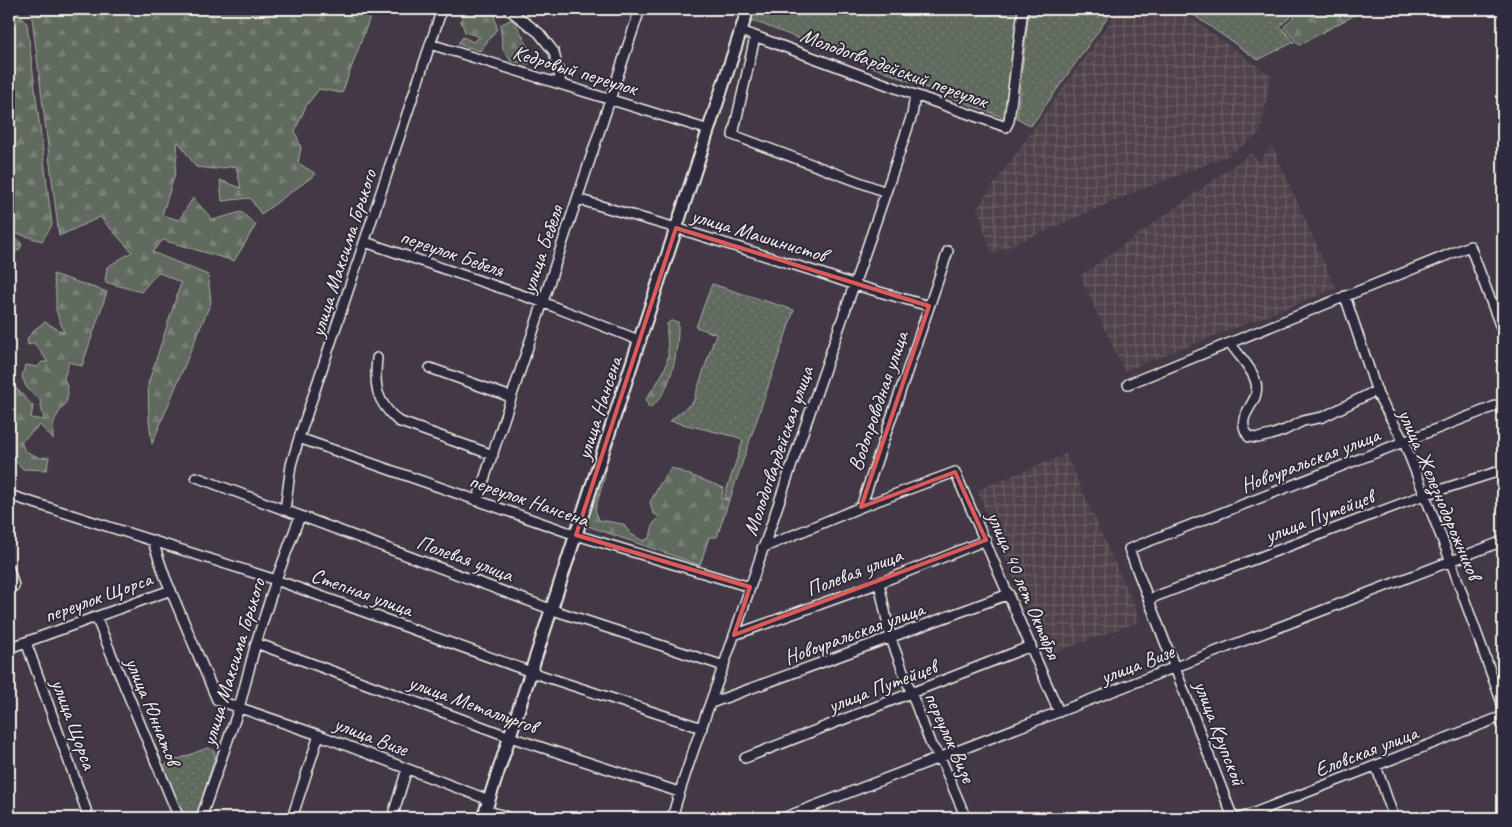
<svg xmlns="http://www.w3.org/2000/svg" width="1512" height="827" font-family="Caveat,sans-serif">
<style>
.industrial{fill:url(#industrial-grid)}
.grass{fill:url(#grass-dots);stroke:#aaaea3}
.forest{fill:url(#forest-firs);stroke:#aaaea3}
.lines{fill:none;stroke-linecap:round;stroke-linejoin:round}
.minor-casing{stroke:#f4f1e8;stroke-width:12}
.major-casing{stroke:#f4f1e8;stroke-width:15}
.minor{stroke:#2f2a3d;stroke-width:9}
.major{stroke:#2f2a3d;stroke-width:11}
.marked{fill:none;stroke:#de5a58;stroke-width:4;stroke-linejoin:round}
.labels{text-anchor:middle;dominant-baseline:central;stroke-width:4;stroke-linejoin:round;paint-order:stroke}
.street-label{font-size:21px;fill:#f4f1e8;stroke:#2f2a3d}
</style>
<defs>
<pattern id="industrial-grid" width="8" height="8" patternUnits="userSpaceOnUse" patternTransform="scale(1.25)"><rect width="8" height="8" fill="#4f424c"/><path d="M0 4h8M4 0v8" fill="none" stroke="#695e66"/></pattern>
<pattern id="grass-dots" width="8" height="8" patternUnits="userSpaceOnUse" patternTransform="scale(1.25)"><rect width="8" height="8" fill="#606a5e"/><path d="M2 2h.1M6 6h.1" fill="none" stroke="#778075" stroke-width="1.8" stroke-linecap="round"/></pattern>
<pattern id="forest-firs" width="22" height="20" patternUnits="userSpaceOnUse" patternTransform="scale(1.25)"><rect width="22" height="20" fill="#606a5e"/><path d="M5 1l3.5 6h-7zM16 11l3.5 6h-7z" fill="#778075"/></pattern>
</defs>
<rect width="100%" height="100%" fill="#423846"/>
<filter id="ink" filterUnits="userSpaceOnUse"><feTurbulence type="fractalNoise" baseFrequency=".02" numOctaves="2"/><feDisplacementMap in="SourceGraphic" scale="10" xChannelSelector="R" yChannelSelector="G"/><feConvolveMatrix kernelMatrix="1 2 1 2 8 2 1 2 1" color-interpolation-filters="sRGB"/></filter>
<g filter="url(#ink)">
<path class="industrial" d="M1119,9H1179L1271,76L1260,133L1227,156L1128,195L992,254L977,208Z
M1272,145L1336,289L1124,371L1080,276L1251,153L1259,162Z
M1066,454L1141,621L1046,656L977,490Z"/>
<path class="grass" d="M754,9H1020L1007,119L751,20Z
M1029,9H1114L1031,126L1017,118Z
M1185,9H1267L1271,14L1281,9H1299L1280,26L1294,42L1258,60Z
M712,284L794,310L730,499L724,498L743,440L737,437L670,421L693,402L716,334L696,327Z
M207,748L211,749L215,752V757L196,818H183L161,766Z"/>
<path class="forest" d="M9,9H16L27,24L52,225L42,241L9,231Z
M31,9H373L342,93L319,89L306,106L295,131L301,148L298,163L316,174L261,214L250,198L222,201L220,180L241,188L236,166L215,169L196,167L178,141L175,174L162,215L179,220L193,198L213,220L241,212L256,225L234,261L163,240L152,252L208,275L211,302L152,444L149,420L148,384L181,283L158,272L141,292L105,282L107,267L132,252L100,217L59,236Z
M463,9H493L497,29L480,51L458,44L463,37L473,42L480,37L465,32L461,21Z
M1301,9H1366L1299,45L1284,27Z
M512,19C522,33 530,46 529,64L511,61L503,50L500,25Z
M9,237L19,240L22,245L19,250L9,254Z
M53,274L107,292L82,366L69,362L64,378C76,406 57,405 53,427C53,431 53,435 53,439L40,425L21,442L25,451L40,458L49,457L47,470L23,469L9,455V443H11L9,436V420H14V386L33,406L31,418L44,420L40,400L27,388L22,377L25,365L38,367L42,362H48L34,343L28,345L27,339L36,328L45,322L64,333L56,310V293Z
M671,321L678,322C679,347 672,395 649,408L646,399C654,387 667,371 668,356C669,347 666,335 667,324Z
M602,465L606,469L604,479L595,510L599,520L623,524L631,534L643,541L650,538L653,524L660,517L653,513L650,502L665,475L672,468L724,488L721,499L729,500L717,537H709L700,565L582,524Z"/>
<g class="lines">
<g class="minor-casing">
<path id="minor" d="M508,9L539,33L554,52L561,83
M741,31L915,95L1006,127L1009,121L1023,9
M755,37L733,135L886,192
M430,44L709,130
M577,199L676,228L817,272L855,285L929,306
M365,242L542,302L641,341
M1345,296L1378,395L1404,442L1451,562L1503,706
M1232,342L1233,347C1241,358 1253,370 1256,383C1261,406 1232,414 1249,437L1258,438L1271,435L1285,430L1303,421L1323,417L1377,390
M377,358C374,387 376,401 398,421L493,455
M430,368L511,397
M1128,384L1470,246L1503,333
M299,438L576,535L750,587
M196,477L553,610L724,666
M9,495L276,580L531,672L702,728
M477,501L640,9
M861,507L948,251
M285,510L291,465L299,438L442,9
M153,542L165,577L217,700L319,735L489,800
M762,548L861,507L955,472L1059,712
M9,569L14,586L9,588
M879,583L891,639L931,745L940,757L966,818
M1149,599L1424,495L1503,470
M96,617L179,818
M734,635L879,583L986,540
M26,642L89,818
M256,643L510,737L679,792
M9,648L171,590
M711,703L1009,594
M745,758L1031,646
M1376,766L1394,818
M486,810L510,818
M201,818L239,708L256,643L276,580L300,516
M292,818L319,735
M392,818L407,769
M672,818C689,757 713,697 734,636C791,462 854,289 912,115L915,95
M783,818L1503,541
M1233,818L1129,549L1503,403
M1241,818L1503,716"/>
</g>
<g class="major-casing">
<path id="major" d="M483,818L748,9"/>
</g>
<use href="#minor" class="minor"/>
<use href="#major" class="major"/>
</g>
</g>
<path class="marked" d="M676,228L929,306L861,507L955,472L986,540L734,635L750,587L576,535Z"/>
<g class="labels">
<g class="street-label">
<text transform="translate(894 68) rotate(20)">Молодогвардейский переулок</text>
<text transform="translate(575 70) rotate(17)">Кедровый переулок</text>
<text transform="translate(759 235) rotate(17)">улица Машинистов</text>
<text transform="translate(542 249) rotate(-71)">улица Бебеля</text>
<text transform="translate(343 253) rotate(-72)">улица Максима Горького</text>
<text transform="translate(452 253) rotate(19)">переулок Бебеля</text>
<text transform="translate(878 401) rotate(-71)">Водопроводная улица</text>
<text transform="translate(599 408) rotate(-72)">улица Нансена</text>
<text transform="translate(778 451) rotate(-71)">Молодогвардейская улица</text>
<text transform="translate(1310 460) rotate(-21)">Новоуральская улица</text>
<text transform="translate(1440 494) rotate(67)">улица Железнодорожников</text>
<text transform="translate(529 500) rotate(19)">переулок Нансена</text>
<text transform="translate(1319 516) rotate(-21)">улица Путейцев</text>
<text transform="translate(465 558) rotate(20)">Полевая улица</text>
<text transform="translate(854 572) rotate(-21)">Полевая улица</text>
<text transform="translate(1024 585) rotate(67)">улица 40 лет Октября</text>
<text transform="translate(362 592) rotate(20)">Степная улица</text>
<text transform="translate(98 597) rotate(-20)">переулок Щорса</text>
<text transform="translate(854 633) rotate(-20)">Новоуральская улица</text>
<text transform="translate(233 662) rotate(-73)">улица Максима Горького</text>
<text transform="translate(1137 664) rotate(-21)">улица Визе</text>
<text transform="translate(882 686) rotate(-21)">улица Путейцев</text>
<text transform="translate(473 704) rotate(20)">улица Металлургов</text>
<text transform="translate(153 711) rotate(68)">улица Юннатов</text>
<text transform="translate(74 724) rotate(70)">улица Щорса</text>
<text transform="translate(1220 733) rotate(69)">улица Крупской</text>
<text transform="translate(371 736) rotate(21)">улица Визе</text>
<text transform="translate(950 737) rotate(66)">переулок Визе</text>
<text transform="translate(1366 751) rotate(-21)">Еловская улица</text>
</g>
</g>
<rect width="1512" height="827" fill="none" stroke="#2f2a3d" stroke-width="30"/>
<rect x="15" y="15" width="1482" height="797" fill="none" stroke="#f4f1e8" stroke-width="2" filter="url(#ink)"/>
</svg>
